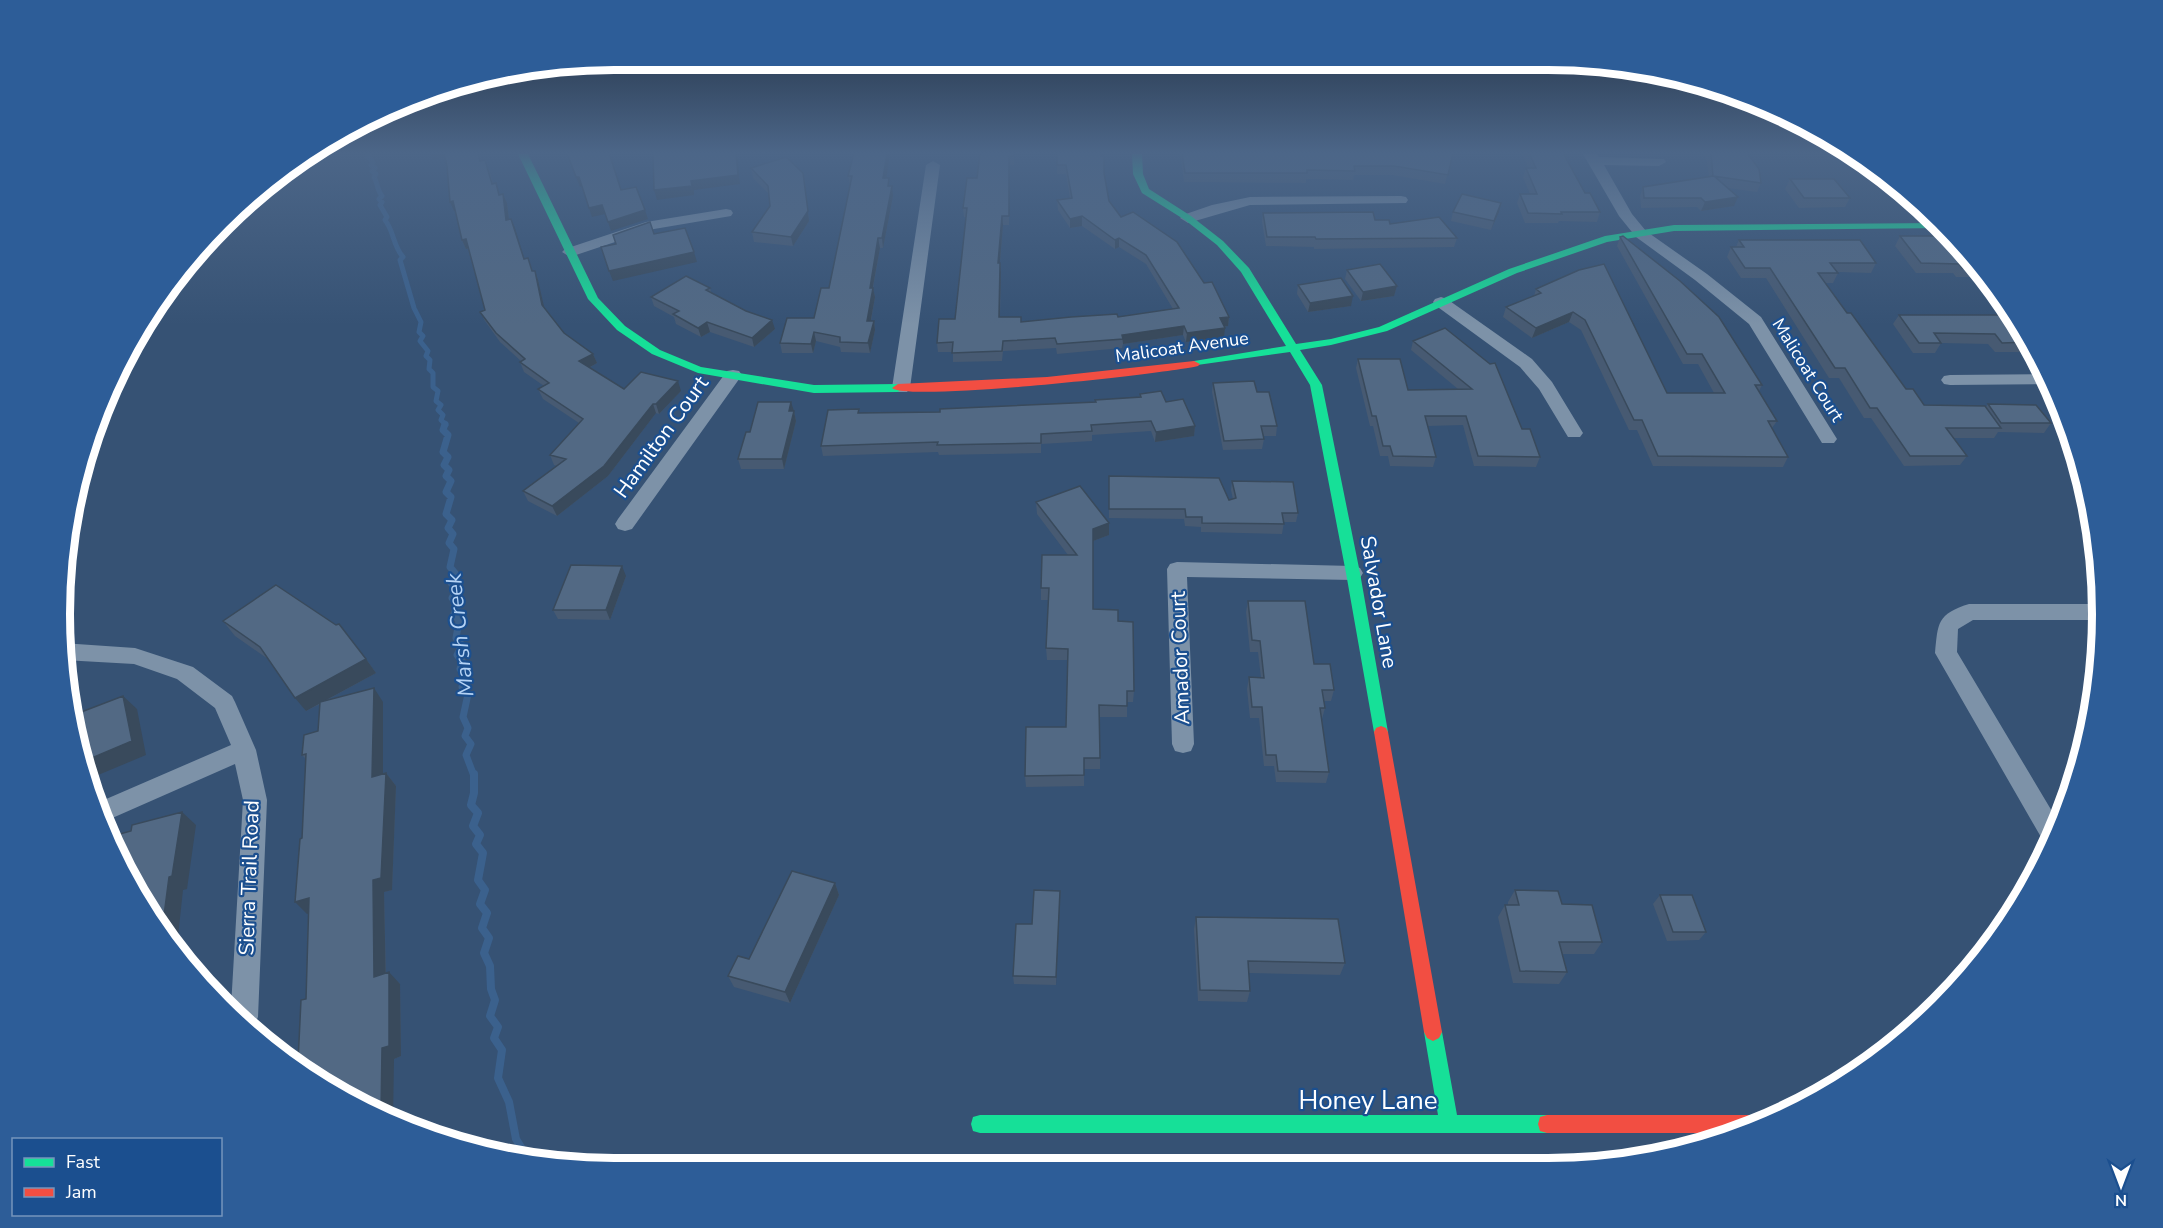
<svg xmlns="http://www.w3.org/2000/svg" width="2163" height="1228" font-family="'Nunito Sans',sans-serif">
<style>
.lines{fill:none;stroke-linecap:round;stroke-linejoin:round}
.stream-far2{stroke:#3b618d;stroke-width:5}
.stream-far1{stroke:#3b618d;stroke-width:7}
.stream{stroke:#3b618d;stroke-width:8}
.street{fill:#7d92a8;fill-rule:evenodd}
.fast{fill:#16e098;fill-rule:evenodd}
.jam{fill:#f24e42;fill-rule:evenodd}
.wall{fill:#475a72}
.shaded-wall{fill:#394a5c}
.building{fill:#526984;stroke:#394a5c;stroke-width:1.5}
.labels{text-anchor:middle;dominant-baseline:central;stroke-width:4.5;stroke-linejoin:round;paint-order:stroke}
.far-street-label{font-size:18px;fill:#fff;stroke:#1b4f8f}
.street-label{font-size:21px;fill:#fff;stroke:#1b4f8f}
.water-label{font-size:22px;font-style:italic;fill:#b5d3f5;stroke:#1b4f8f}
.near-street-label{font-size:26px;fill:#fff;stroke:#1b4f8f}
.rim{fill:none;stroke:#fff;stroke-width:8}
</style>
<rect width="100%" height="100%" fill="#365274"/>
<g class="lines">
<path class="stream-far2" d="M369,154L368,157L373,162L371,165L375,168L372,171L376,174L374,177C378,184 377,190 382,196L379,199L382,202L380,205L387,217L385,220C394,231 393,246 403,257L400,260L414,308L421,322L419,332L423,336L420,341L428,351L426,356L430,360L429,369L433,373V387L438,391L436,401L441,405L438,410L443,415L441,420L446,425"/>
<path class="stream-far1" d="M445,424L443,430L448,435L443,452L448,457L444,465L449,470L446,476L451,481L446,492L451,497L446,514L452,520L448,528L453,534L449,543L454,549L450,567L455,573L451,583L457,589L452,598L458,605L454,614L459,621L456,638L462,645L457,655L463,662L460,669L467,676L462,687L468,694L463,717L468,728L465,736L471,744L466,755L474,776"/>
<path class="stream" d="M474,774V793L471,805L478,813L473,826L480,835L476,844L483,853L478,880L485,890L480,904L487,913L482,928L489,938L484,953L490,966L491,989L495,1000L490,1016L498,1027L494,1038L502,1050L498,1078L509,1102L516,1139L527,1157"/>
<path class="street" d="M1583,154H1597L1599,157L1664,159L1666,162L1659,166L1604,165L1632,214L1646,231L1707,274L1761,317L1837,439L1834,443H1822L1749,324L1695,280L1636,237L1619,216Z
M933,161L940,165L910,388L907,392H895L892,388L926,165Z
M1401,196L1406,197L1408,200L1406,203L1250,205L1188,223L1180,218L1183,215L1212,205L1250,197Z
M726,209L731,210L733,213L731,216L654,229L570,257L562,252L565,249L646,222Z
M1441,297L1447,299L1532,359L1552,382L1583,433L1580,437H1568L1539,389L1520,367L1435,305L1433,302L1435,299Z
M733,370L739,371L742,375L632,529L625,531L618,529L615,524L618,519L727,371Z
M2048,374L2052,384L1950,385L1944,384L1941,380L1944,376L1950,375Z
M1177,562L1353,566L1360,568L1363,573L1360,578L1353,580L1187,577L1194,744L1191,751L1183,753L1175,751L1172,744L1167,569L1170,564Z
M1969,604H2101L2100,620H1973L1958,629L1957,652L2059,823L2050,845L2045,844L1935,653C1938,623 1937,614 1969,604Z
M62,643L135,648L193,667L232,696L235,702L256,750L267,800L258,1017L254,1026L231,1007L243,800L235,764L101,823L97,803L231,745L215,708L177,679L134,664L63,660Z"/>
<path class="fast" d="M518,154H528L598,298L625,326L660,350L701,367L814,385L898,384L904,388L898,392L814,393L698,373L652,354L617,330L588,299Z
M1132,154H1142L1143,174L1149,189L1191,216L1223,241L1249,268L1296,344L1331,339L1379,327L1509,269L1605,236L1674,225L1938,223L1943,228L1674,231L1607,242L1517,273L1387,331L1331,345L1300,350L1322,385L1360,573L1388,732L1386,736L1381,738L1376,736L1374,732L1346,573L1310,385L1290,352L1190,366L1188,364L1194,361L1286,346L1241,272L1217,245L1185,220L1142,193L1133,174Z
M1433,1023L1439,1026L1442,1032L1457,1115H1547L1554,1117L1556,1124L1554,1131L1547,1133H980L973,1131L971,1124L973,1117L980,1115H1438L1424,1032L1427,1026Z"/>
<path class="jam" d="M1194,361L1200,364L1198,366C1164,374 908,402 892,388L898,384L1047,377Z
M1381,726L1386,728L1388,732L1442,1032L1439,1038L1433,1041L1427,1038L1424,1032L1374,732L1376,728Z
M1547,1115H1756L1763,1117L1764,1121L1738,1133H1547L1540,1131L1538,1124L1540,1117Z"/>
</g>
<path class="wall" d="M430,153H480L482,160L489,169L493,183L500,194H503L507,203L509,219H511L524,259L533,271H535L538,280L544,308L564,333L593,354L597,363L589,368L624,389L681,391L659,414L656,413L608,476L557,516L528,501L523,491L557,466L554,465L550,455L579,423L543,399L538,389L544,386L524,372L520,362L521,361L500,342L485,321L480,312L485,310L468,249H466L462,240L456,211H454L445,157L433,160Z
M854,153H890L886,178L893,196L883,248H880L873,288L875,297L871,321H874L875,330L870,353L841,352L840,347L816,341L813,353H782L780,343L814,318L829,288L850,185L848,176Z
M1014,153V165H1010L1009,225H1003L1000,263L1001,273L1000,317H1021V322L1118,317L1173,309L1146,264L1119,247L1115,249L1082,226L1070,228L1058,210L1057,200L1070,198L1066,174H1057V153L1104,173L1109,201L1121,217L1204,283L1229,317L1228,326L1224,327V337L1186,342L1183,335L1123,344L1122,348L1057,354L1056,348L1003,351L1002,361L953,362V352H938L937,343L955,319L966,217H964L963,208L977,178Z
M1180,153H1453L1445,184L1392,175H1354L1353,180L1306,179V183L1184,182Z
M1521,153H1563L1585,193L1600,212L1597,222L1559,221L1558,223H1525L1517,203L1520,194H1530L1523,177L1526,168H1529Z
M1702,153H1747L1761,183L1757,192L1728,188L1734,206L1701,211L1697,207L1641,208L1640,196L1643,187L1709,177L1707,161Z
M751,168L805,183L809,221L793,246L754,242L752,232L770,206L769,194L753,178Z
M1790,179L1850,198L1845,207L1799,208L1785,189Z
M1453,212H1499L1491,230L1451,221Z
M1263,213L1375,220L1457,238L1454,247L1314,249V247L1266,246L1262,222Z
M1900,236H1950L1989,277H1956L1953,273H1916L1895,246Z
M1620,237L1762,385L1759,391L1777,421L1772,428L1788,457L1783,467L1653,466L1637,430H1629L1581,330L1569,322L1532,338L1503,317L1506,307L1534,296L1536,289L1579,270L1667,393H1714L1698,364H1683L1617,246Z
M1739,240L1876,263L1871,273L1838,272V273L1833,283H1825L1847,313L1906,389L1924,405L1986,407L1988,404L2051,423L2044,433L1998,432L1994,438H1953L1967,456L1960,465L1904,466L1871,418H1864L1839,378H1829L1766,278H1741L1727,257L1731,247H1736Z
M1347,270L1397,286L1394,296L1361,301L1345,279Z
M1298,285L1351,306L1308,312L1297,294Z
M710,288L711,292L775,329L754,347L710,332L701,337L676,324L674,317L654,306L651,297Z
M1899,315L2014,318L2035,352H1995L1988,344L1941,343L1935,353H1913L1893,324Z
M1413,341L1522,429L1540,457L1536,467L1474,466L1463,425L1428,426L1436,457L1433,467L1390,466L1388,456H1380L1373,426H1370L1356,368L1358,359L1408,390L1458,389L1411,350Z
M1213,383L1257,392L1277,426L1276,436H1263L1264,439L1262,449L1223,450L1212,392Z
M1140,394L1166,402L1195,426L1194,436L1155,442L1151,431L1092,435V441L1041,444V453L939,455L938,452L823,456L821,446L859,413L940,412L1095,402L1140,397Z
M794,411L796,421L784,469H741L738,459L750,432Z
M1109,476L1229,500L1233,499L1231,490L1232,481L1298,513L1296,522H1284L1282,534L1201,532V527L1185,526L1184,519L1109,518Z
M1036,502L1109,523V535L1093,541V609L1118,621L1134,691L1133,702H1127V717H1100V769H1084V786L1026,787L1025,776L1066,727L1068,660H1047L1046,648L1049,600H1041V588L1068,555L1037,514Z
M626,576L610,620L558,619L553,610Z
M1248,601L1314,664L1334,690L1331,701H1324L1325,708L1322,719L1329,772L1326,783L1276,782L1274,766H1264L1259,718H1250L1247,689L1249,677L1261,678L1258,652H1250L1246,612Z
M223,621L366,659L376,673L325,701L383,702V774L386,773L396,786L392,890L384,892L386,973L400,984L401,1056L394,1059L306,999L308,913L307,914L302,838L306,759L302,755L318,731L320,704L306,711L268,659L235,636Z
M835,883L839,895L790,1003L734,987L728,976L749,959Z
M1515,890L1562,904L1602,942L1594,954H1563L1567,972L1559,984L1513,983L1498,917L1505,905H1508V902Z
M1660,895L1706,932L1699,940L1667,941L1653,904Z
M1060,899L1056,985L1014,984L1013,976L1032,924Z
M1196,917L1345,963L1340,975L1249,973L1250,991L1247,1002L1198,1001L1194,929Z"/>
<path class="shaded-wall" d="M430,153H445L447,157L433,160Z
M736,153H737L740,184L694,190V195L657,200L654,190L691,181Z
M887,153H890L885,188L883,178Z
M803,173L809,221L793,246L791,237Z
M576,177H579L582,186L580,187Z
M892,186L893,196L883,248L882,238Z
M503,194L507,203L510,229L506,220Z
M1738,197L1734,206L1701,211L1705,202Z
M453,201L458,210L454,211L450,202Z
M1501,203L1499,212L1491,230L1494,221Z
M602,205L605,214L592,217L589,208Z
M645,210L648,219L611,231L608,222Z
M1002,216L1003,225L999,273L998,263Z
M1082,216V226L1070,228V219Z
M511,219L515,228L527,268L524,259Z
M878,238L880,248L871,297L870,288Z
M1119,238V247L1115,249V240Z
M466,239L470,248L466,249L462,240Z
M694,252L697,262L613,281L609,271Z
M1000,263L1001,273L999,327V317Z
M535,271L538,280L546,315L542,305Z
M1397,286L1394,296L1361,301L1363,292Z
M873,288L875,297L869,330L867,321Z
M1353,296L1351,306L1308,312L1310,303Z
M1573,312L1569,322L1532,338L1536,328Z
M1229,317L1228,326L1219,327L1220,318Z
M772,320L775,329L754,347L752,338Z
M874,321L875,330L870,353L868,343Z
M707,322L710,332L701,337L698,328Z
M1184,326L1183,335L1123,344L1122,335Z
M1225,328L1224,337L1186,342L1187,333Z
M814,332L816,341L813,353L811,344Z
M593,354L597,363L583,371L579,361Z
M678,381L681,391L659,414L656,404Z
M791,402L794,411H789Z
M653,404L656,413L608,476L557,516L552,506Z
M794,411L796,421L784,469L782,459Z
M1195,426L1194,436L1155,442L1156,432Z
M1109,523V535L1093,541V529Z
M622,566L626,576L610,620L606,610Z
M366,659L376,673L306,711L295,698Z
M70,686L74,691L72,695Z
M374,688L383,702V790L372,777Z
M123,696L137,709L146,755L91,778L87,760Z
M386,773L396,786L392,890L384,892L386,988L374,977L373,880Z
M182,812L196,825L187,889L183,890L177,946L163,923L169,877Z
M835,883L839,895L790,1003L785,992Z
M1060,891V899L1056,985V977Z
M309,898L321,910L307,914L295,902Z
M389,972L400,984L401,1056L394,1059L393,1119L381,1113L382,1048Z"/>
<path class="building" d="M444,153H478L480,161L485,160L492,184L496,183L499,195L503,194L506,220L511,219L524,259L528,258L532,271H535L542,305L564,333L593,354L579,361L624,389L641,372L678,381L656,404H653L604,466L552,506L523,491L566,459L550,455L583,419L538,389L549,383L520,362L525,359L496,333L480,312L485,310L466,239L462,240L453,201L450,202L447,166Z
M567,153H609L621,190L636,187L645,210L608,222L602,205L589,208L579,177H576Z
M653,153H736L738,175L691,181L692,186L654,190Z
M854,153H887L883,178H889L888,186H892L882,238H878L870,288H873L867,321H874L868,343L840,342V337L814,332L811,344L780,343L787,318H814L821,288H829L852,176H848Z
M980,153H1014V156H1009V216H1002L998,263H1000L999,317H1021V322L1071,317L1117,314L1118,317L1179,308L1146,255L1119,238L1115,240L1082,216L1070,219L1057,200L1072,198L1066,165H1057V153H1101V156H1104V173L1109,201L1121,217L1133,212L1177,242L1204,283L1212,282L1229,317L1220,318L1225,328L1187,333L1184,326L1122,335L1123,339L1057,344L1055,338L1003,341L1002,351L952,353L953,342L937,343L939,319H955L967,208H963L967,178H977Z
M1182,153H1453L1448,175L1394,166H1354L1355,171L1307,170V173H1185Z
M1529,153H1563L1585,193H1590L1600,212H1561L1562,214L1528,213L1520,194H1537L1526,168H1536Z
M1711,153H1747L1759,169L1761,183L1714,176L1738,197L1705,202L1701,198H1644L1643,187L1713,176Z
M786,157L803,173L808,211L791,237L752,232L770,206L768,186L751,168Z
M1790,179H1834L1850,198H1804Z
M1462,194L1501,203L1494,221L1453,212Z
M1373,212L1375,220H1389L1390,224L1439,217L1457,238L1316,239L1315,237H1267L1263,213Z
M650,222L654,234L685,228L694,252L609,271L601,247L616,244L613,235Z
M1623,236L1680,281L1719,317L1762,385H1755L1777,421H1768L1788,457L1658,456L1642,420H1634L1585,320L1573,312L1536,328L1506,307L1541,293L1536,289L1579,270L1604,264L1667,393H1725L1702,354H1687L1620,237Z
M1900,236H1950L1980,268H1962L1959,264L1921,263Z
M1739,240H1860L1876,263H1830L1838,273H1818L1847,313H1851L1906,389H1913L1924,405L1985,406L2001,428H1946L1967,456H1910L1877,408H1870L1845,368H1835L1770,268H1745L1731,247H1744Z
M1380,264L1397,286L1363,292L1347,270Z
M686,276L710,288L706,290L746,311L772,320L752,338L707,322L698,328L673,314L679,311L651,297Z
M1341,278L1353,296L1310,303L1298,285Z
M1899,315H2000L2003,318H2014L2029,342L2002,343L1995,334L1934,333L1941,343H1919Z
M1445,328L1490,364L1495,363L1522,429H1530L1540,457L1478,456L1466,416H1425L1436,457L1393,456L1390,446H1383L1376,416H1372L1358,359H1400L1408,390L1472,389L1413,341Z
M1254,381L1257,392H1269L1277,426H1261L1264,439L1224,441L1213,383Z
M1161,391L1166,402L1183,399L1195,426L1156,432L1151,421L1091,425L1092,431L1041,434V443L937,445L938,442L821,446L828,410L859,409L858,413L940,412V409L1096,402L1095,400L1141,397L1140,394Z
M758,402H791L789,411H794L782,459H738L746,432H750Z
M1988,404L2036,405L2051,423H2001Z
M1109,476L1219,478L1229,500L1236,498L1232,481L1293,482L1298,513H1282L1284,524L1202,523V517H1186L1185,509H1109Z
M1080,486L1109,523L1093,529V609L1118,610V621L1133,622L1134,691H1127V706L1099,705L1100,758H1084V775L1025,776L1026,727H1066L1068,649L1046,648L1049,588H1041L1042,555H1077L1036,502Z
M571,565L622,566L606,610H553Z
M276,585L336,625L339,624L366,659L295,698L260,647L223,621Z
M1248,601H1305L1314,664H1330L1334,690H1322L1325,708H1320L1329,772L1278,771L1276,755H1266L1262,707H1252L1249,677L1264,678L1260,641L1252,640Z
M374,688L372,777L386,773L381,878L373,880L374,977L389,972V1046L382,1048L381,1113L337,1094L298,1062L301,1000L306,999L309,898L295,902L300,839L302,838L306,754L302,755L304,735L318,731L320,702Z
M123,696L132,741L87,760L76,714Z
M182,812L172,876L169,877L163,923L109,837L131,831L132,825Z
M792,871L835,883L785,992L728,976L738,956L749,959Z
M1034,890L1060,891L1056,977L1013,976L1016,924H1032Z
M1515,890L1558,891L1562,904L1592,905L1602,942H1559L1567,972L1520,971L1505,905H1519Z
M1660,895H1692L1706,932H1673Z
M1196,917L1338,919L1345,963L1248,961L1250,991L1200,990Z"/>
<linearGradient id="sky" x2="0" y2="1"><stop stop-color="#1e2d40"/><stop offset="0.47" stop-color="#4c6688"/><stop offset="1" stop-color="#4c6688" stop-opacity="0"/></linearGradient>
<rect width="2163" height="325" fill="url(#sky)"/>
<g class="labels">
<g class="far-street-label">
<text transform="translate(1182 347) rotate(-8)">Malicoat Avenue</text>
<text transform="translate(1808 370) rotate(58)">Malicoat Court</text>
</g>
<g class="street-label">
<text transform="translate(661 437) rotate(-54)">Hamilton Court</text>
<text transform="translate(1379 602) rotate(80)">Salvador Lane</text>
<text transform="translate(1180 658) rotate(-92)">Amador Court</text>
<text transform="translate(249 878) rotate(-88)">Sierra Trail Road</text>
</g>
<g class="water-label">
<text transform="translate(460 635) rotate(-96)">Marsh Creek</text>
</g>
<g class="near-street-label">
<text x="1368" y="1100">Honey Lane</text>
</g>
</g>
<path d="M0 0H2163V1228H0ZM614 70H1548A544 544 0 0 1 2092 614V614A544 544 0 0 1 1548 1158H614A544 544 0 0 1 70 614V614A544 544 0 0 1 614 70Z" fill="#2d5d98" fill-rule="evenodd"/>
<path class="rim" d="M614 70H1548A544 544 0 0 1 2092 614V614A544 544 0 0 1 1548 1158H614A544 544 0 0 1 70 614V614A544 544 0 0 1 614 70Z"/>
<rect x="12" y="1138" width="210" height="78" fill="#1b4f8f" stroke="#7695bc" stroke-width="1.5"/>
<rect x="24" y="1158" width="30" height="9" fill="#16e098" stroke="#7695bc" stroke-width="1.5"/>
<text x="66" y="1168" font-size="18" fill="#ffffff">Fast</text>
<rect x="24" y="1188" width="30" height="9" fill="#f24e42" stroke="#7695bc" stroke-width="1.5"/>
<text x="66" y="1198" font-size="18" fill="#ffffff">Jam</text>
<g transform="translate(2121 1186) rotate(180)" stroke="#1b4f8f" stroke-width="4.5" paint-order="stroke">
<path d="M0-4.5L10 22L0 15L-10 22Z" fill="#ffffff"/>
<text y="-9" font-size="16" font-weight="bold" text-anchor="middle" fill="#ffffff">N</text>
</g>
</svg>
